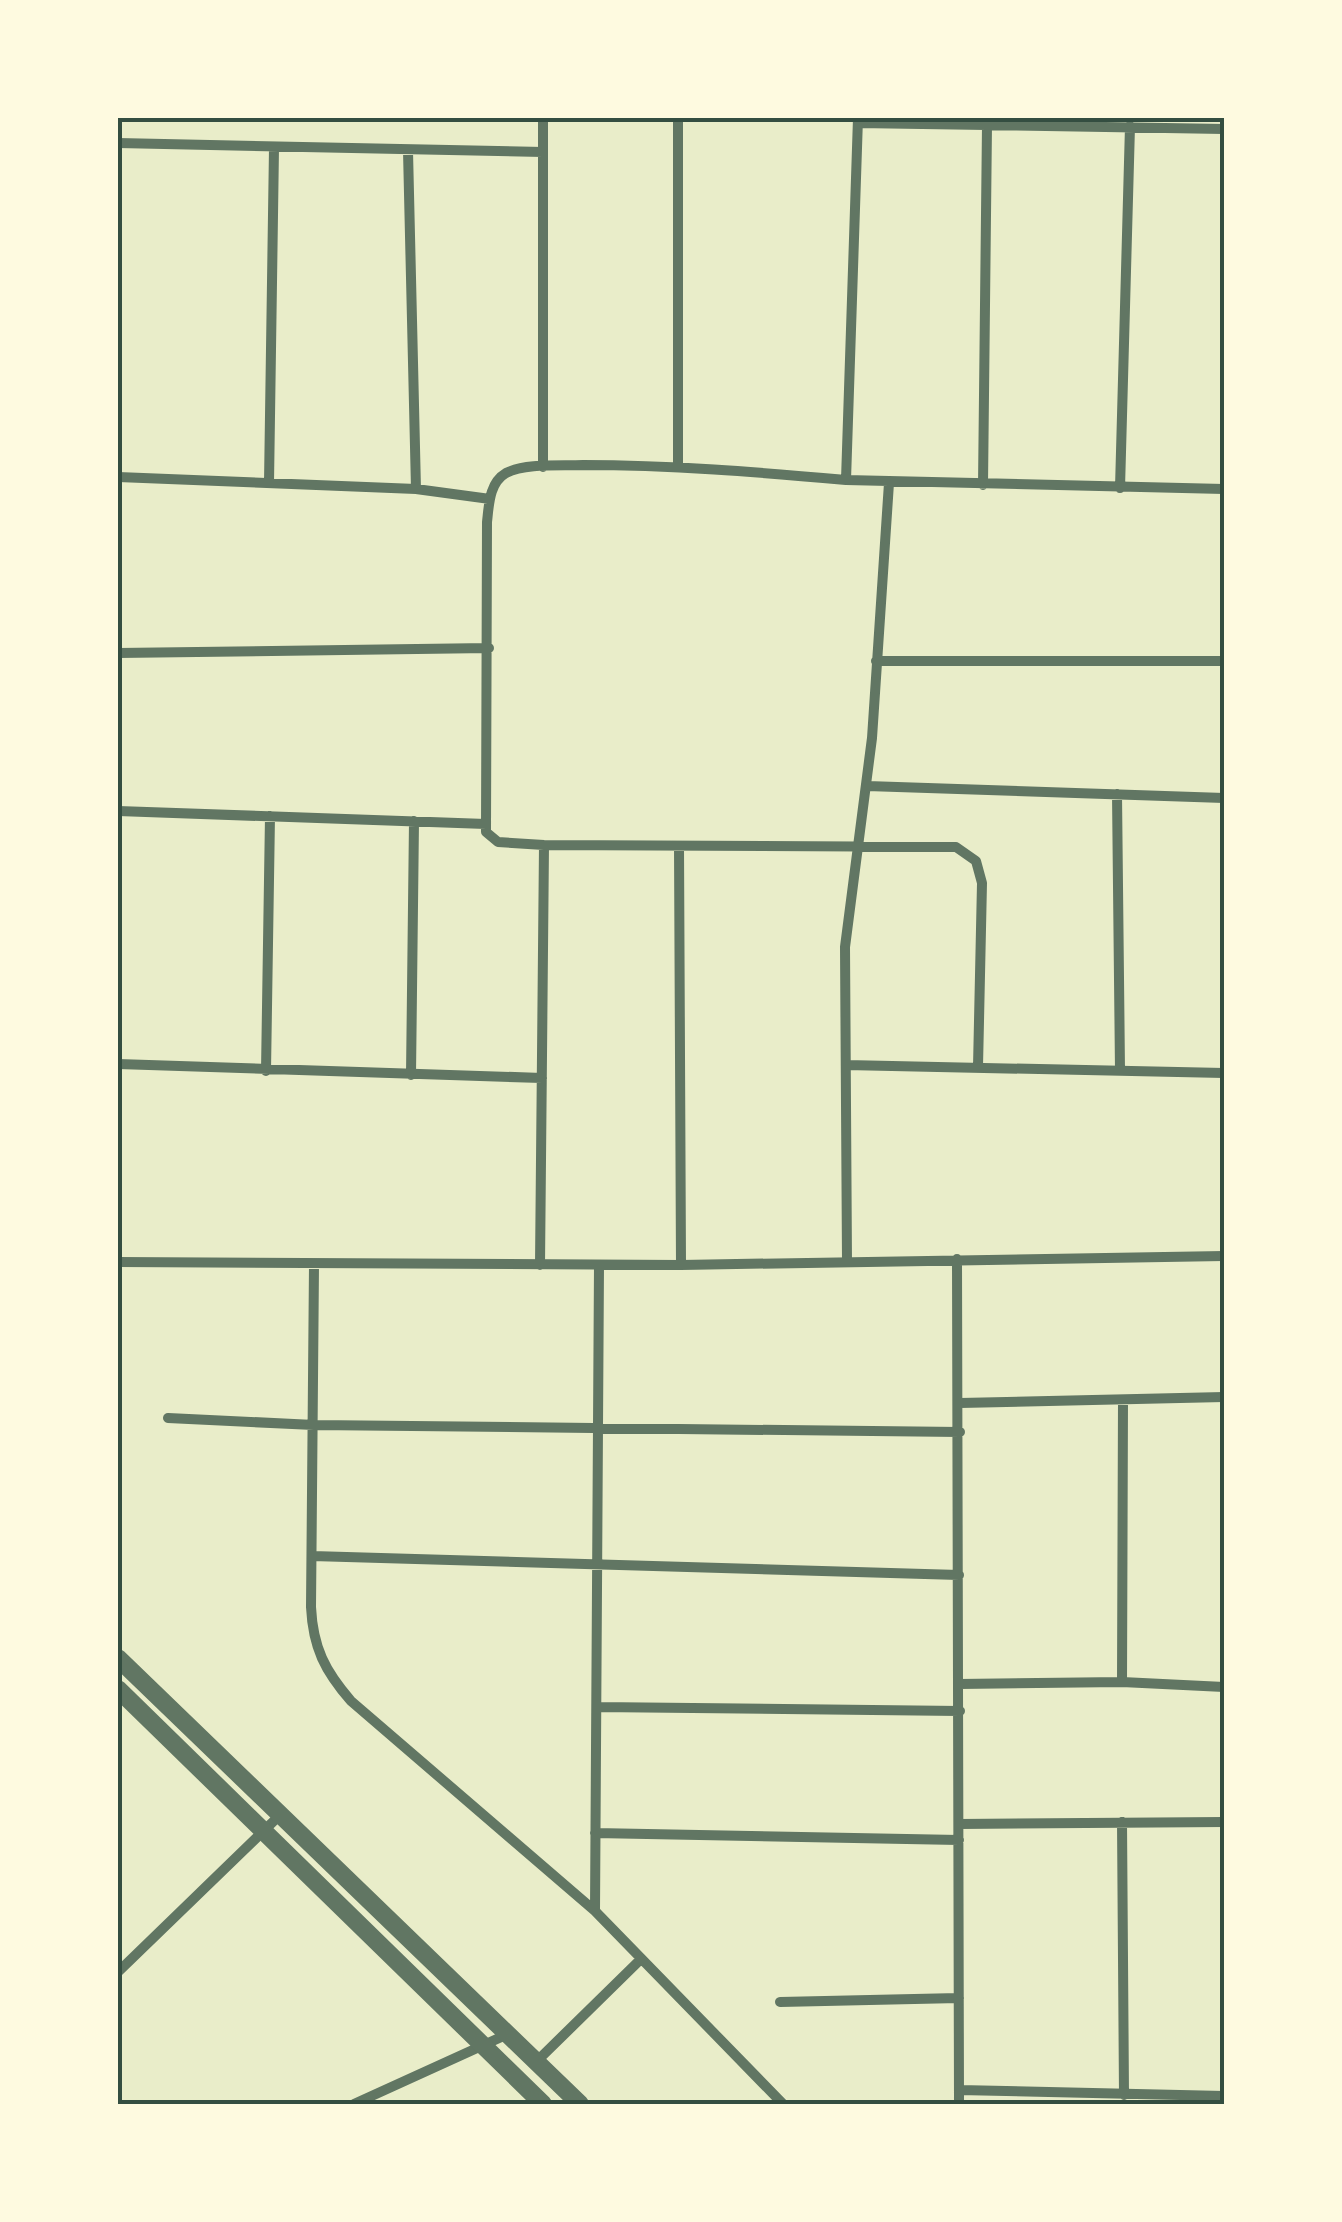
<svg xmlns="http://www.w3.org/2000/svg" width="1342" height="2222" font-family="Arial,sans-serif">
<style>
.lines{fill:none;stroke-linecap:round;stroke-linejoin:round}
.minor{stroke:#617663;stroke-width:10}
.tertiary{stroke:#617663;stroke-width:18}
.neatline{fill:none;stroke:#344e41;stroke-width:4}
</style>
<rect width="100%" height="100%" fill="#e9edc9"/>
<g class="lines">
<path class="minor" d="M678,118V465
M858,118L846,480C757,472 671,465 583,465C560,466 526,463 506,473C489,483 489,505 487,522L486,832L498,842L544,845L956,847L976,861L982,883L978,1067
M858,123L1224,129
M118,143L543,152
M408,151L416,489L490,499
M543,467V118
M118,477L416,489
M846,480L1224,489
M269,483L274,148
M983,485L987,125
M1120,488L1130,126
M118,653L489,648
M876,661H1224
M867,786L1224,798
M1117,794L1120,1070
M118,811L486,824
M679,846L681,1265
M118,1064L542,1078
M846,1065L1224,1073
M266,1071L270,816
M411,1075L414,821
M957,1259L959,2104
M847,1261L845,947L872,738L889,483
M118,1262L681,1265L1224,1256
M314,1265L311,1607C313,1648 325,1671 351,1701L595,1911L783,2104
M540,1265L544,845
M960,1403L1224,1397
M168,1418L314,1425L960,1432
M312,1556L959,1575
M1122,1682L1123,1400
M959,1684L1122,1682L1224,1687
M597,1707L960,1711
M1122,1822L1124,2095
M959,1824L1224,1822
M595,1833L959,1840
M595,1911L599,1265
M118,1972L280,1815
M780,2002L959,1998
M536,2062L641,1959
M959,2090L1224,2096
M354,2104L508,2034"/>
<path class="tertiary" d="M118,1658L580,2104
M118,1689L543,2104"/>
</g>
<rect width="1342" height="2222" fill="none" stroke="#fefae0" stroke-width="240"/>
<rect x="120" y="120" width="1102" height="1982" class="neatline"/>
</svg>
